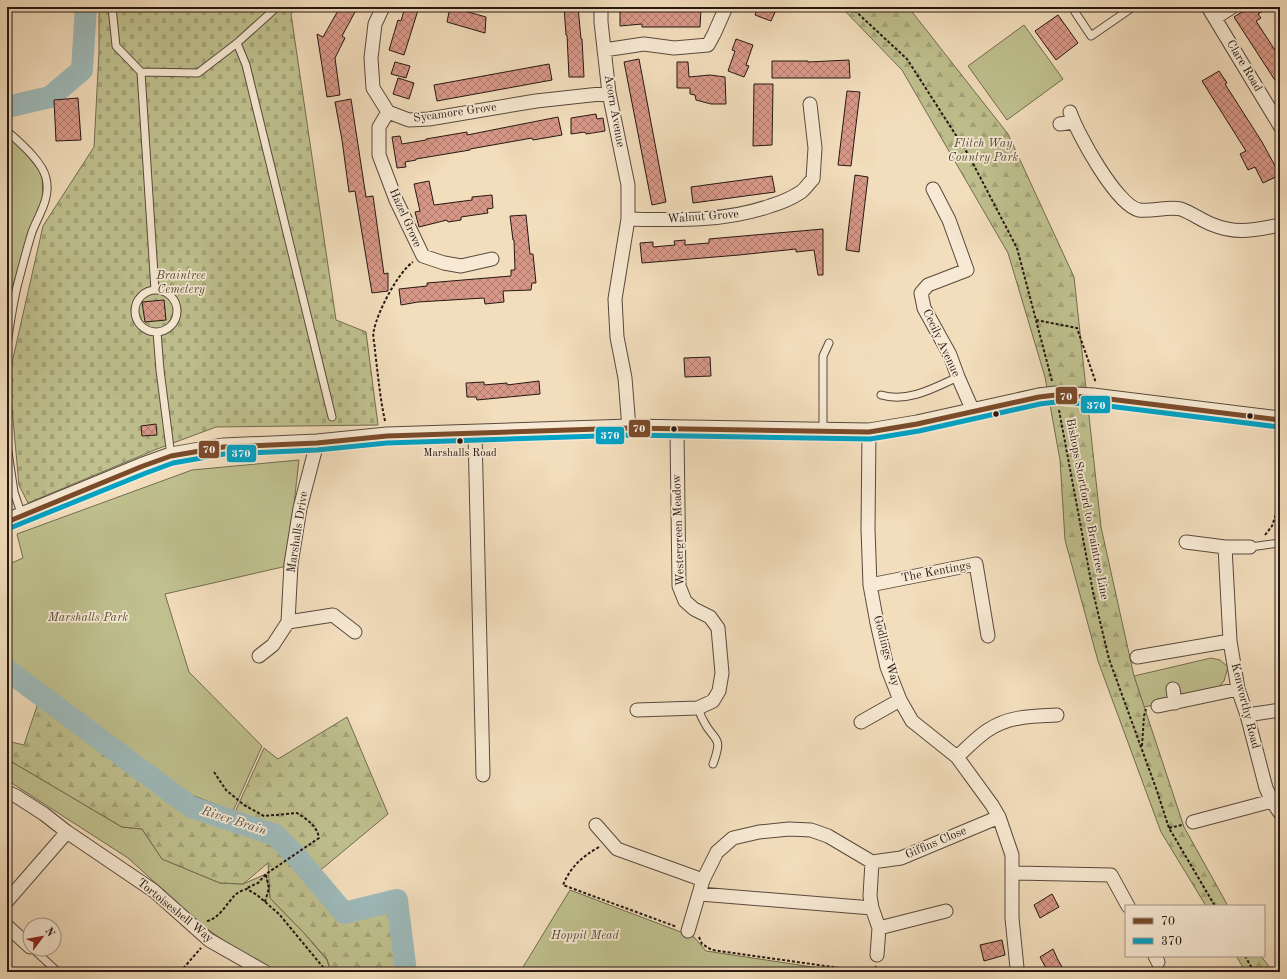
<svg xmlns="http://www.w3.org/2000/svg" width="1287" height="979" font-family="'Old Standard TT',serif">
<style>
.green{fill:#bfc08e;stroke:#726c50}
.forest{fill:url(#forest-firs);stroke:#726c50}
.cemetery{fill:url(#cemetery-stones);stroke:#726c50}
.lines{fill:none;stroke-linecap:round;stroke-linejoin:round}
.river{stroke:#9ebaba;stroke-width:22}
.building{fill:url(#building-cross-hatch);stroke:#261813}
.service-casing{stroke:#59493d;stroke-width:9}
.minor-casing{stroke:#59493d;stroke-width:15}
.tertiary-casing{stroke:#59493d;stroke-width:19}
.path{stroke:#261813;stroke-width:2;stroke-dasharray:3 2;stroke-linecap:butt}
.service{stroke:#f7e9d3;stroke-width:7}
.minor{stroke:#f7e9d3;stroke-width:13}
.tertiary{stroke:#f7e9d3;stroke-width:17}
.tertiary-bridge-casing{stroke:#59493d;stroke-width:19;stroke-linecap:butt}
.tertiary-bridge{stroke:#f7e9d3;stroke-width:17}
.bus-1-casing{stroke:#f7e9d3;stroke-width:8}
.bus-2-casing{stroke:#f7e9d3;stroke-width:8}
.bus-1{stroke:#7a4b2a;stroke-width:5}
.bus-2{stroke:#02a2c5;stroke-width:5}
.bus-dot{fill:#261813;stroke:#f7e9d3;stroke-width:1.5}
.labels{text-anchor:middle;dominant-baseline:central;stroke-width:3.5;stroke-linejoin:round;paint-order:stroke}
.bus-label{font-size:11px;fill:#261813;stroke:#f7e9d3}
.street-label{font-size:12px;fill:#261813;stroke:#f7e9d3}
.park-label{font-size:12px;font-style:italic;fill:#544a38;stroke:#f7e9d3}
.water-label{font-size:13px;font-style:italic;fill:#50514d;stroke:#f7e9d3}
.line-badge{stroke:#f7e9d3;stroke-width:1.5}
.badge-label{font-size:11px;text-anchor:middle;font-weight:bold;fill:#fff}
</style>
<defs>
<pattern id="forest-firs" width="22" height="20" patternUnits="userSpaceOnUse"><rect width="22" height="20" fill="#bfc08e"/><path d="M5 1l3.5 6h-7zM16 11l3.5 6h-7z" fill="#a4a47a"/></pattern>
<pattern id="cemetery-stones" width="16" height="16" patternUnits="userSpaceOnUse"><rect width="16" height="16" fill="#bfc08e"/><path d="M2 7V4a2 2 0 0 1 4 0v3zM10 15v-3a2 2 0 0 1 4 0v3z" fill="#a4a47a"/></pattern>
<pattern id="building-cross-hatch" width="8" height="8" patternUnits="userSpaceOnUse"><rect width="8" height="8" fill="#d89888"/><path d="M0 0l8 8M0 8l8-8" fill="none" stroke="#af7b6e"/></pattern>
</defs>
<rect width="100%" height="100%" fill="#f2ddbc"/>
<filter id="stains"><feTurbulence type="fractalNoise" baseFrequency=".005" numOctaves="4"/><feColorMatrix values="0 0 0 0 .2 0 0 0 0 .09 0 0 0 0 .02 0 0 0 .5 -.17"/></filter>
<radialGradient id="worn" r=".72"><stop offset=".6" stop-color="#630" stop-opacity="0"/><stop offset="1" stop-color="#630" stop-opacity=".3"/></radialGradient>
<path class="green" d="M1024,25L1063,79L1007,120L968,66Z
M7,134L21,148L42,174L43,201L30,233L13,285L7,319Z
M299,460L287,566L165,594L189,672L262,746L233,811L189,794L11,661L7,655V565L23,558L17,534L192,470Z
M1211,658L1220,660L1228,667L1224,681L1214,692L1144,707L1134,676Z
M7,759L122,827L142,829L162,859L220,883L243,884L266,874L270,898L304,933L327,960L331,972H268L260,965L204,927L128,858L7,780Z
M570,890L694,937L706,951L846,972H520Z"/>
<path class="forest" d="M841,7H908L909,8L1008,134L1074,277L1101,527L1134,676L1184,827L1228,906H1206L1161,832L1098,661L1065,540L1060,460L1045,377L1008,253L902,70Z
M38,703L190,812L231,826L235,812L264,748L278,759L347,717L388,814L311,878L345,916L394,904L403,972H331L327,959L304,933L270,898L268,863L243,884L220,883L162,859L142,829L122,827L7,759V741L24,745Z
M1236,956H1261L1273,972H1246Z"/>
<path class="cemetery" d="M99,7H296L291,14L336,320L366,332L378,425L216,427L157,449L28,503L19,485L9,376L43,226L94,147L99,52Z"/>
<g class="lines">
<path class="river" d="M7,107L50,97L82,70L86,7
M7,670L191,807L275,835L295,855L344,913L397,900L406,972"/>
</g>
<path class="building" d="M340,7H346L355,12L342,36L345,38L335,58L340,95L327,97L317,34L323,37Z
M405,7H419L404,55L389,50L398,20L401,21Z
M450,7L486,17L485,33L447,22Z
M564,7H578L581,39H582L584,77H569L567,35H566Z
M631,7H679V8L701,9L700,27H642V24L620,26V12L625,11V8Z
M758,7H767L776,10L771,21L755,15Z
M1250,7H1270L1258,14L1261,18L1256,21L1280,58V88L1234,17Z
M1058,15L1078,43L1056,60L1035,31Z
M736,39L753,45L746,65L749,66L744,77L728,71L735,51L732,50Z
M639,59L666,202L652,205L624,62Z
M849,60L850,78H772V61H808V62Z
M395,62L410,66L406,78L391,74Z
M677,62H688L689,77L710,75L725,77L726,104H711L696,100L695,95L690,94V88H677Z
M549,64L552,80L437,101L434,85Z
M1219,71L1227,83L1225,84L1262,142L1280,175L1263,183L1255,167L1248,170L1240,154L1246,151L1202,81Z
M398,78L414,83L409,99L393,94Z
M754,84H773L772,145L753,146Z
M847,91L860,92L851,166L838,165Z
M78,98L81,140L56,141L54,100Z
M351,99L366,197L373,196L384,274L388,273V291L372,293L355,191L349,192L342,140L335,102Z
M596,114L597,119L603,118L605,131L586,134L585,132L571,134V118Z
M558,117L562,135L533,140L532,138L470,149V150L416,159V160L405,162L406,167L397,168L392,137L400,136L402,144L426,140V139L467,132V135Z
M855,175L868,177L859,252L846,250Z
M772,176L775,192L693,203L691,187Z
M429,181L434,205L472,200V197L492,195L493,208L487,209L488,213L461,217V220L448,222L447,220L419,227L415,212L420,211L414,184Z
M526,215L530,254H533L536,283H532L531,290L503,291L504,302L485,304L484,298L418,302L401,305L399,289L427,286V283L511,276V270H515L514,240H513L510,216Z
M823,229V275H818L814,250L796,252V249L739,255L642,263L640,243L653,242V247L675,245L674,241L685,240V245L709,243V239Z
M164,300L166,320L145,322L142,302Z
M710,357L711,376L685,377L684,358Z
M539,381L540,394L477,400L476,397H467L466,383L484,382V385L507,383V385Z
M156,424L157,435L142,436L141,426Z
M1052,894L1059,907L1040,918L1034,905Z
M1002,940L1005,955L984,961L980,945Z
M1053,949L1058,960L1065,972H1048L1040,957Z"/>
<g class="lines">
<g class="service-casing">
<path id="service" d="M112,7L116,46L141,72L155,290
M1075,12L1091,36L1133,7
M237,43L246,65L332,417
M141,72L198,73L237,43L277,7
M135 311a21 21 0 1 1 42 0a21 21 0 1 1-42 0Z
M157,332L160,370L171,456
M7,345C10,323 13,301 19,279C23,264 27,248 32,232C39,214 51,198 46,178C42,161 20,143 7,131
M881,395C908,403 934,388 958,377
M823,431V356L829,343
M7,445L14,492L22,516
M1250,547L1280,543
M698,708C700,712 701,717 703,720C714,743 724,734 713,764
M33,949L58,972"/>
</g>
<g class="minor-casing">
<path id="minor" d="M383,7L375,24L371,58L373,88L388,112L409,120L429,119L536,101L609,93
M601,7V22L609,93L628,185V219L615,299L617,337L625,378L629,428
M1208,7L1280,126
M1215,18L1232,7
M604,50L644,44L674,48L708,45L714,34L726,7
M388,112L379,127V155L396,200L423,256L444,263L461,266L492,259
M1070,112C1077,133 1117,206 1139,210C1151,212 1169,206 1181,209C1192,213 1201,220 1211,224C1237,235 1254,230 1280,225
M1060,124L1074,122
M933,189L949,220L967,270L928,285L921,293L924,308L950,355L958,377L973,411
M628,219C677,220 724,222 770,206C780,203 792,198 801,192C805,189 809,183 813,179L815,148L810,104
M869,432L868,529L870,585L877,623L887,667L900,700L912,721L957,757L992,805L999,817L1012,855V918L1017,968L1019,972
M475,433L483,775
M1186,542L1225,547H1250
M1225,547L1230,641L1238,689L1247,715L1266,788L1272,801L1280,813
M870,585L976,564L988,636
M288,622L333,615L355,632
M259,656L273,645L288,622L291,564L300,508L317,443
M1137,657L1230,641
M1173,689L1175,703
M1158,706L1238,689
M637,710L698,708L713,701L719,691L722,673L718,628L710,617L694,609L685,601L679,586L677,430
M1247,715L1280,710
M861,722L900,700
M957,757C967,748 977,737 988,730C1009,716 1033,716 1057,715
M7,792L16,796L44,814L67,832L154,891L209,940L265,972
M1193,822L1272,801
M596,825L617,849L703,880
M872,862L870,896L872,908L879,928L877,955
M1012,873L1111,875L1128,906
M700,894L872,908
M7,901L67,832
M7,926L30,947
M879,928L946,911
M688,931L703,880L717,852L733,838L759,832L789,829L811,830L828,836L872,862L901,858L999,817
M1155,956L1158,962"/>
</g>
<g class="tertiary-casing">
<path id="tertiary" d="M1093,397L1280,420
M7,522L143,466L171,456L223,447L317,443L387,436L629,428L869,432L917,424L1039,397"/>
</g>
<path class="path" d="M851,7L907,59L968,154L1017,248L1052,381
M1036,320L1077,328L1096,383
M1059,410L1093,592L1109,659L1157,791L1169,828L1215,906
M385,421C380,398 378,375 375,351C375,345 372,336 374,330C377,313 398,272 413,262
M1265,535L1272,526L1280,502
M1142,746L1144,716L1146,709
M214,772L226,790L244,805L264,816L297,813C307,819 317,826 319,838L266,874L258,883L247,888
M1169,828L1182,825
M599,847C582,857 571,866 563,885L677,927
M265,902L269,888L266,874
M207,921C219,919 227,903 235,895C238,892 243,890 247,889L257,895L279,914L327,972
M699,937L702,944L712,950L868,972
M1245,956L1254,972
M180,972L201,948
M875,972L876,966
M937,972L1004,969"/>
<use href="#service" class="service"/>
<use href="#minor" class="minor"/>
<use href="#tertiary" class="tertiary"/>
<g class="tertiary-bridge-casing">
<path id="tertiary-bridge" d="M1039,397L1056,395L1093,397"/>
</g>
<use href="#tertiary-bridge" class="tertiary-bridge"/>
<g class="bus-1-casing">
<path id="bus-1" d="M7,522L143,466L171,456L223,447L317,443L387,436L629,428L869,432L917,424L1039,397L1056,395L1101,398L1280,420"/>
</g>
<g class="bus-2-casing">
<path id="bus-2" d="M10,528L146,473L173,463L224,454L317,450L387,443L629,435L870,439L919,431L1040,404L1056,402L1100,405L1279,427"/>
</g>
<use href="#bus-1" class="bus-1"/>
<use href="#bus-2" class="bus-2"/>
</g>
<g class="bus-dot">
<circle cx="996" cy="414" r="3.5"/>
<circle cx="1250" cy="416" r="3.5"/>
<circle cx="674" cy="429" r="3.5"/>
<circle cx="460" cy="441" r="3.5"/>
</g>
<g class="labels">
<g class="bus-label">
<text x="460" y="453">Marshalls Road</text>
</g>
<g class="street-label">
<text transform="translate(1244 66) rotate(59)">Clare Road</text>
<text transform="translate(614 111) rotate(80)">Acorn Avenue</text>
<text transform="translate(455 113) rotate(-8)">Sycamore Grove</text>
<text transform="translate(703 217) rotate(-4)">Walnut Grove</text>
<text transform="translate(405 218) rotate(66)">Hazel Grove</text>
<text transform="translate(941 343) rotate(65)">Cecily Avenue</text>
<text transform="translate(1087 509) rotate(79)">Bishops Stortford to Braintree Line</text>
<text transform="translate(679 530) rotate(-92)">Westergreen Meadow</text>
<text transform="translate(298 532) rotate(-81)">Marshalls Drive</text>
<text transform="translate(936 572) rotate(-11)">The Kentings</text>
<text transform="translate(886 651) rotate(75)">Godlings Way</text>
<text transform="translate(1245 706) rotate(76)">Kenworthy Road</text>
<text transform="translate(936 843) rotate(-23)">Giffins Close</text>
<text transform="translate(175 911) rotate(39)">Tortoiseshell Way</text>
</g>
<g class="park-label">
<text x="983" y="144">Flitch Way<tspan x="983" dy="14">Country Park</tspan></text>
<text x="181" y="276">Braintree<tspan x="181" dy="14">Cemetery</tspan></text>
<text x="88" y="618">Marshalls Park</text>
<text x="585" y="936">Hoppit Mead</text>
</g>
<g class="water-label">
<text transform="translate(234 821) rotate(18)">River Brain</text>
</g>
</g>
<g class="line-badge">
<rect x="1055" y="386" width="23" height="19" rx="4" fill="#7a4b2a"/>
<rect x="1080" y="395" width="31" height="19" rx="4" fill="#02a2c5"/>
<rect x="628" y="419" width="23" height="19" rx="4" fill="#7a4b2a"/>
<rect x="595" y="426" width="30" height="19" rx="4" fill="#02a2c5"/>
<rect x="198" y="440" width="22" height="19" rx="4" fill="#7a4b2a"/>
<rect x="226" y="444" width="31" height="19" rx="4" fill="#02a2c5"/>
</g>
<g class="badge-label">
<text x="1066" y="400">70</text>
<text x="1096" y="409">370</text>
<text x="639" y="432">70</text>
<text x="610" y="439">370</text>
<text x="209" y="453">70</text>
<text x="241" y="457">370</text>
</g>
<rect width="1287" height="979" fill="none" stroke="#f2ddbc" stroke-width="24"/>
<rect x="8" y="8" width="1271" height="963" fill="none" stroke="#261813" stroke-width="2"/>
<rect x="12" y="12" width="1263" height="955" fill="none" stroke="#261813"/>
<rect x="1125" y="905" width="140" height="52" fill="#f7e9d3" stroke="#a39586"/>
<rect x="1133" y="918" width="20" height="6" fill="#7a4b2a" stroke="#a39586"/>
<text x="1161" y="925" font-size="12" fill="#261813">70</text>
<rect x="1133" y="938" width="20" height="6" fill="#02a2c5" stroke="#a39586"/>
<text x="1161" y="945" font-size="12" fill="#261813">370</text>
<g transform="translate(42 937) rotate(58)"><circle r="19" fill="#f7e9d3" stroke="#a39586"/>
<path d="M0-3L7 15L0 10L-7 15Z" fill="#8f2418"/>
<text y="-6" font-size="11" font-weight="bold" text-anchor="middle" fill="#261813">N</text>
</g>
<rect width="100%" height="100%" filter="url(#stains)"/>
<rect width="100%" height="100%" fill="url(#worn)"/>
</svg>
